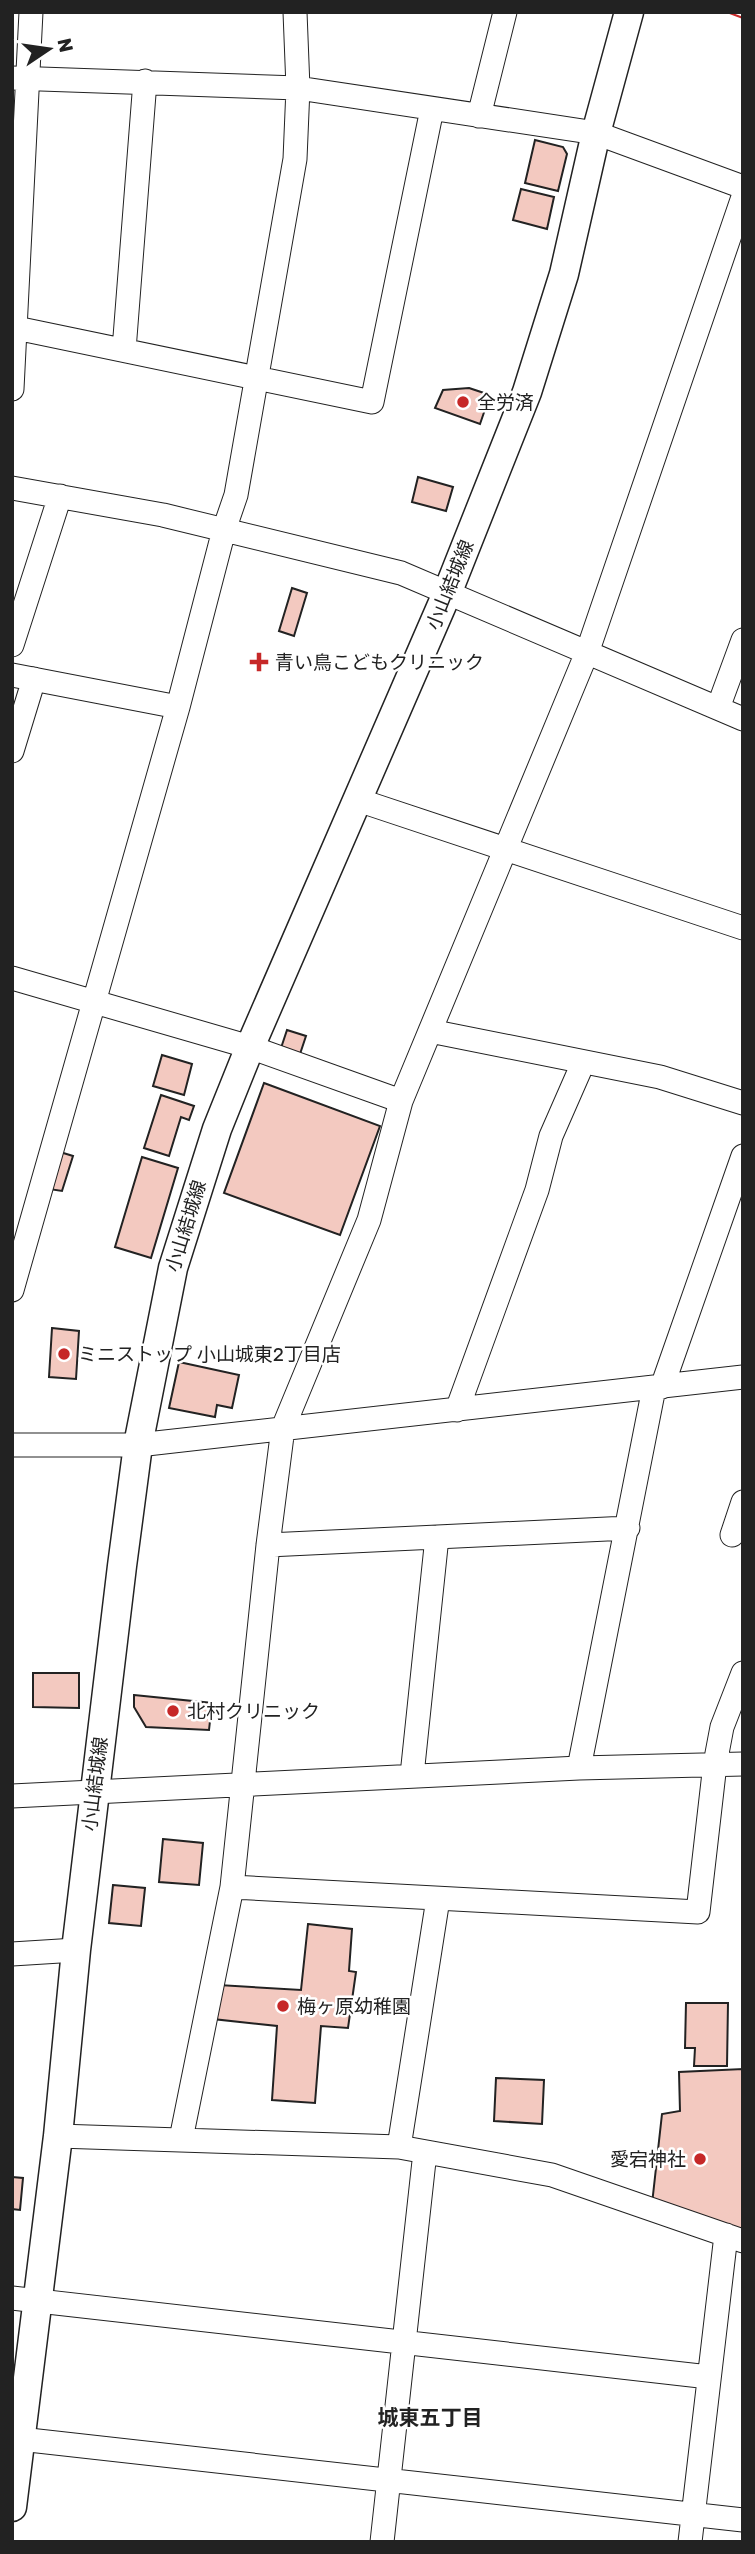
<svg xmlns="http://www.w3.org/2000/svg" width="755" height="2554" font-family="Rubik,'Noto Sans JP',sans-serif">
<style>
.building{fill:#f3c9c0;stroke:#222;stroke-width:2}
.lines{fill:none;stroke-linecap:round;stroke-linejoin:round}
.minor-casing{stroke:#222;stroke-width:25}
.major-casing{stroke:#222;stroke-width:31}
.minor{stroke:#fff;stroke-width:23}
.major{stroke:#fff;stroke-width:28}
.power{stroke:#c62828;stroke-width:2;stroke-dasharray:24 5 3.5 5;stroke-linecap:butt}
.poi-dot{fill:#c62828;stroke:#fff;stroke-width:2.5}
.labels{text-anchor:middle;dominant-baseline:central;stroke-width:5;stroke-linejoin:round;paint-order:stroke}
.poi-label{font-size:19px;fill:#222;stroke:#fff;text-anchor:start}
.street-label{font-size:19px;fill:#222;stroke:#fff}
.neighbourhood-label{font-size:21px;font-weight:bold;fill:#222;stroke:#fff}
</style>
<rect width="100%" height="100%" fill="#fff"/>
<path class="building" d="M535,140L563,147L567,154L558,191L525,183Z
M521,189L554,197L547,229L513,220Z
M469,388L490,395L480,424L435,408L443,390Z
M418,477L453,487L446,511L412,502Z
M292,588L307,593L294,636L279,631Z
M287,1030L306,1036L299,1057L280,1051Z
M162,1055L192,1064L184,1095L153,1086Z
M264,1083L380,1126L340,1235L224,1193Z
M161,1095L194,1106L189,1120L181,1117L169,1156L144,1148Z
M60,1152L73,1156L62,1191L49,1189Z
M142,1157L178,1168L151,1258L115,1247Z
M52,1328L79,1331L76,1379L49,1377Z
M179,1362L239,1375L232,1408L217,1405L215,1417L169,1408Z
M33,1673H79V1708L33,1707Z
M134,1695L212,1703L209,1730L146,1727L134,1707Z
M163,1839L203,1843L199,1885L159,1882Z
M113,1885L145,1888L141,1926L109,1923Z
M308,1924L352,1929L349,1971L356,1972L348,2028L321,2026L315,2103L272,2100L277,2026L213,2019L219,1985L301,1990Z
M686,2003H728L727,2066H694L695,2048H685Z
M743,2069V2235L652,2204L662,2114L680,2111L679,2072Z
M496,2078L544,2080L542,2124L494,2121Z
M12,2177L23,2178L20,2210L12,2209Z"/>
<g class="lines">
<g class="minor-casing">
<path id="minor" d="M12,78L298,88L596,133L743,187
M479,116L505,12
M16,328L372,402L432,109
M124,350L145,81
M12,389L31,12
M12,488L163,515L401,573L743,719
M12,645L60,496
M12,675L178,707
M718,708L743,640
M12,751L34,679
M358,800L743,928
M12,978L250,1047L401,1101
M430,1031L660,1077L743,1103
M12,1290L178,707L224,530L236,495L295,159L298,88L295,12
M662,1387L743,1156
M457,1410L537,1190L551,1136L583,1063
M12,1445H138L743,1377
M732,1535L743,1502
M268,1545L628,1528
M579,1768L654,1388
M412,1775L437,1537
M12,1796L579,1768L743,1764
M232,1887L698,1912L715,1764L722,1727L743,1673
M12,1954L76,1950
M58,2136L399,2147L552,2175L743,2241
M181,2139L232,1887L268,1545L283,1428L369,1220L401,1101L588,650L743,197
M399,2147L438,1899
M12,2298L709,2377
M20,2439L743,2520
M382,2542L425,2152
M690,2542L726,2235"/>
</g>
<g class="major-casing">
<path id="major" d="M12,2507L58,2136L76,1950L122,1566L138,1445L173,1268L217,1129L250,1047L448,591L527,392L564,274L596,133L629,12"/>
</g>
<use href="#minor" class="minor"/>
<use href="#major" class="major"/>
<path class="power" d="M727,12L743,18"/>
</g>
<g class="poi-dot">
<circle cx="463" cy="402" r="7"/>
<path d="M255.5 651.5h7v7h7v7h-7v7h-7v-7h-7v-7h7z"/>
<circle cx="64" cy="1354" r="7"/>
<circle cx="173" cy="1711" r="7"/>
<circle cx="283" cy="2006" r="7"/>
<circle cx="700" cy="2159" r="7"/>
</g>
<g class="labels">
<g class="poi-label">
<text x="477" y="402">全労済</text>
<text x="275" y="662">青い鳥こどもクリニック</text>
<text x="78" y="1354">ミニストップ 小山城東2丁目店</text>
<text x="187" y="1711">北村クリニック</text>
<text x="297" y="2006">梅ヶ原幼稚園</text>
<text x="686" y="2159" text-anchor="end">愛宕神社</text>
</g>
<g class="street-label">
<text transform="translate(450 585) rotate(-68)">小山結城線</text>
<text transform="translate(186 1226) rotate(-73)">小山結城線</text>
<text transform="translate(95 1784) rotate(-83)">小山結城線</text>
</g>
<g class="neighbourhood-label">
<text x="430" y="2417">城東五丁目</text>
</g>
</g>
<rect width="755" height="2554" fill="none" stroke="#222222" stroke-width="28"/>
<g transform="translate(49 49) rotate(77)" stroke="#ffffff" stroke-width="5" paint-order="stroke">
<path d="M0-5L12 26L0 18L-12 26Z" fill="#222222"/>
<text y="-10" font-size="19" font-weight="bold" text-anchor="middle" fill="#222222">N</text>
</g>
</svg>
